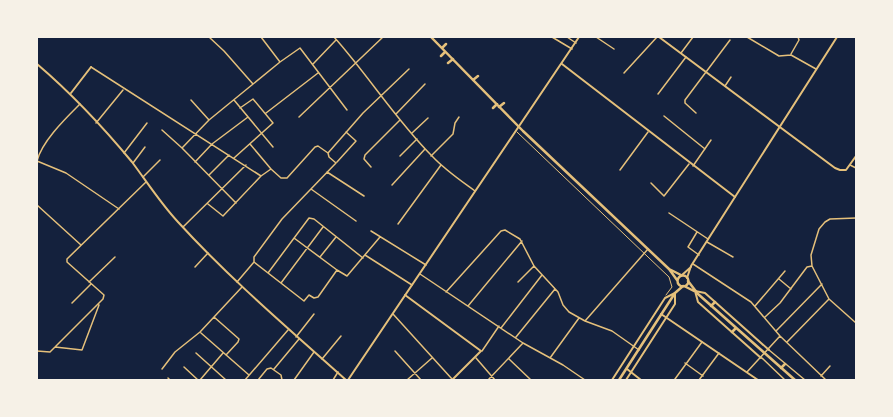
<svg xmlns="http://www.w3.org/2000/svg" width="893" height="417" font-family="'Noto Sans',sans-serif">
<style>
.lines{fill:none;stroke-linecap:round;stroke-linejoin:round}
.pedestrian{stroke:#e5c07b;stroke-width:1}
.minor{stroke:#e5c07b;stroke-width:1.5}
.tertiary{stroke:#e5c07b;stroke-width:2}
.secondary{stroke:#e5c07b;stroke-width:2}
.primary{stroke:#e5c07b;stroke-width:2.5}
</style>
<rect width="100%" height="100%" fill="#14213d"/>
<g class="lines">
<path class="pedestrian" d="M517,132L669,277L672,287L666,295"/>
<path class="minor" d="M209,37L224,51L253,84
M261,37L280,62
M334,37C368,75 396,120 432,156C445,170 460,180 475,191
M552,37L572,49
M567,37L576,43
M596,37L614,49
M741,37H746
M747,37L779,56L791,55L816,69
M681,53L693,37
M791,54L799,40L798,37
M313,64L336,40
M91,67L261,176
M624,73L657,37
M725,86L731,77
M658,94L686,57
M191,100L209,120
M234,100L273,147
M80,104C66,118 42,141 37,161L66,173L119,209
M266,113L318,73
M696,113L685,103V100L730,40
M396,114L425,84
M664,116L705,149
M299,117L383,37
M96,123L123,90
M162,130L182,148
M412,133L428,118
M124,153L147,123
M400,156L417,139
M431,156L453,134L455,123L459,117
M234,158L273,123L253,99L240,108
M195,162L212,144L248,117
M337,162L356,141L346,132
M133,163L145,147
M850,165L856,168
M693,166L711,140
M371,167L364,159L365,155L400,120
M271,169L281,178H287L315,147L318,146L328,153
M620,170L648,132
M327,172L364,196
M209,175L229,155
M143,177L160,160
M651,183L664,196L689,164
M392,185L425,149
M311,189L356,221
M236,203L182,148L209,120L280,62L300,48L347,110
M208,204L223,216L261,176L271,169L250,144
M37,205L81,245
M669,213L708,239
M856,218L830,219L825,222L819,229L811,255L812,266L829,299L856,323
M398,224L441,165
M183,227L246,165
M371,231L426,265
M697,232L688,247L699,255
M294,238L337,270L347,276L380,237
M707,242L733,257
M365,255L412,285
M320,257L336,237
M254,262L304,301L309,295L314,298L318,297L337,270
M693,264L751,302L780,336L826,380
M195,267L208,253
M268,273L309,218L314,219L363,258
M420,274L523,343L563,365L585,380
M779,279L791,289
M89,282L115,257
M237,282L254,262V257L282,219L336,163L329,157L328,153L363,113L409,69
M518,282L534,266
M281,283L323,227
M446,292L501,231L505,230L520,239L534,266L558,292L563,305L569,312L585,321L612,331L639,350
M72,303L91,284
M468,306L522,241
M755,306L785,271
M393,314L452,379
M214,317L239,339L238,342L226,355
M765,317L780,303L807,267L812,266
M585,321L648,249
M501,328L542,275
M776,331L822,284
M201,333L249,375
M296,337L314,314
M516,337L555,289
M787,342L829,299
M55,347L82,350L99,305
M769,350L805,380
M37,351L50,352L103,299L104,295L67,262V259L146,182
M395,351L421,380
M482,351L499,326
M196,353L226,380
M476,358L495,380
M550,358L579,318
M762,358L785,380
M322,359L341,336
M509,359L531,380
M685,363L703,376
M184,367L198,380
M162,369L175,352L200,332L242,287
M274,369L299,339
M747,372L780,336
M821,376L830,366
M168,378L170,380
M675,379L702,342
M200,380L223,353
M245,380L288,330
M258,380L267,369L271,368L281,375L282,380
M294,380L314,352
M333,380L338,372
M407,380L432,358
M488,380L523,343
M699,380L719,353"/>
<path class="tertiary" d="M659,37L835,168L840,170H846L856,156
M562,64L735,197
M71,93L91,67
M405,295L481,351L452,380
M661,314L758,380
M761,358L698,302L695,291L705,293L769,350
M627,369L641,380
M612,380L665,298L675,293V304L626,380"/>
<path class="secondary" d="M37,64C71,93 103,127 132,162C147,182 161,204 178,222C230,279 289,329 346,380
M682,275L691,267
M687,278L691,266L837,37
M348,380L579,37"/>
<path class="primary" d="M431,37L523,131L669,269L677,280
M442,48L446,44
M441,56L445,52
M448,63L453,59
M473,80L478,76
M499,107L504,103
M493,108L497,104
M669,269L681,275
M677.5 281a5.5 5.5 0 1 1 11 0a5.5 5.5 0 1 1-11 0Z
M688,281L698,294L795,380
M684,286L694,291
M711,306L715,302
M732,332L736,328
M781,368L785,364
M619,380L675,293L683,286"/>
</g>
<rect width="893" height="417" fill="none" stroke="#f6f1e7" stroke-width="76"/>
</svg>
